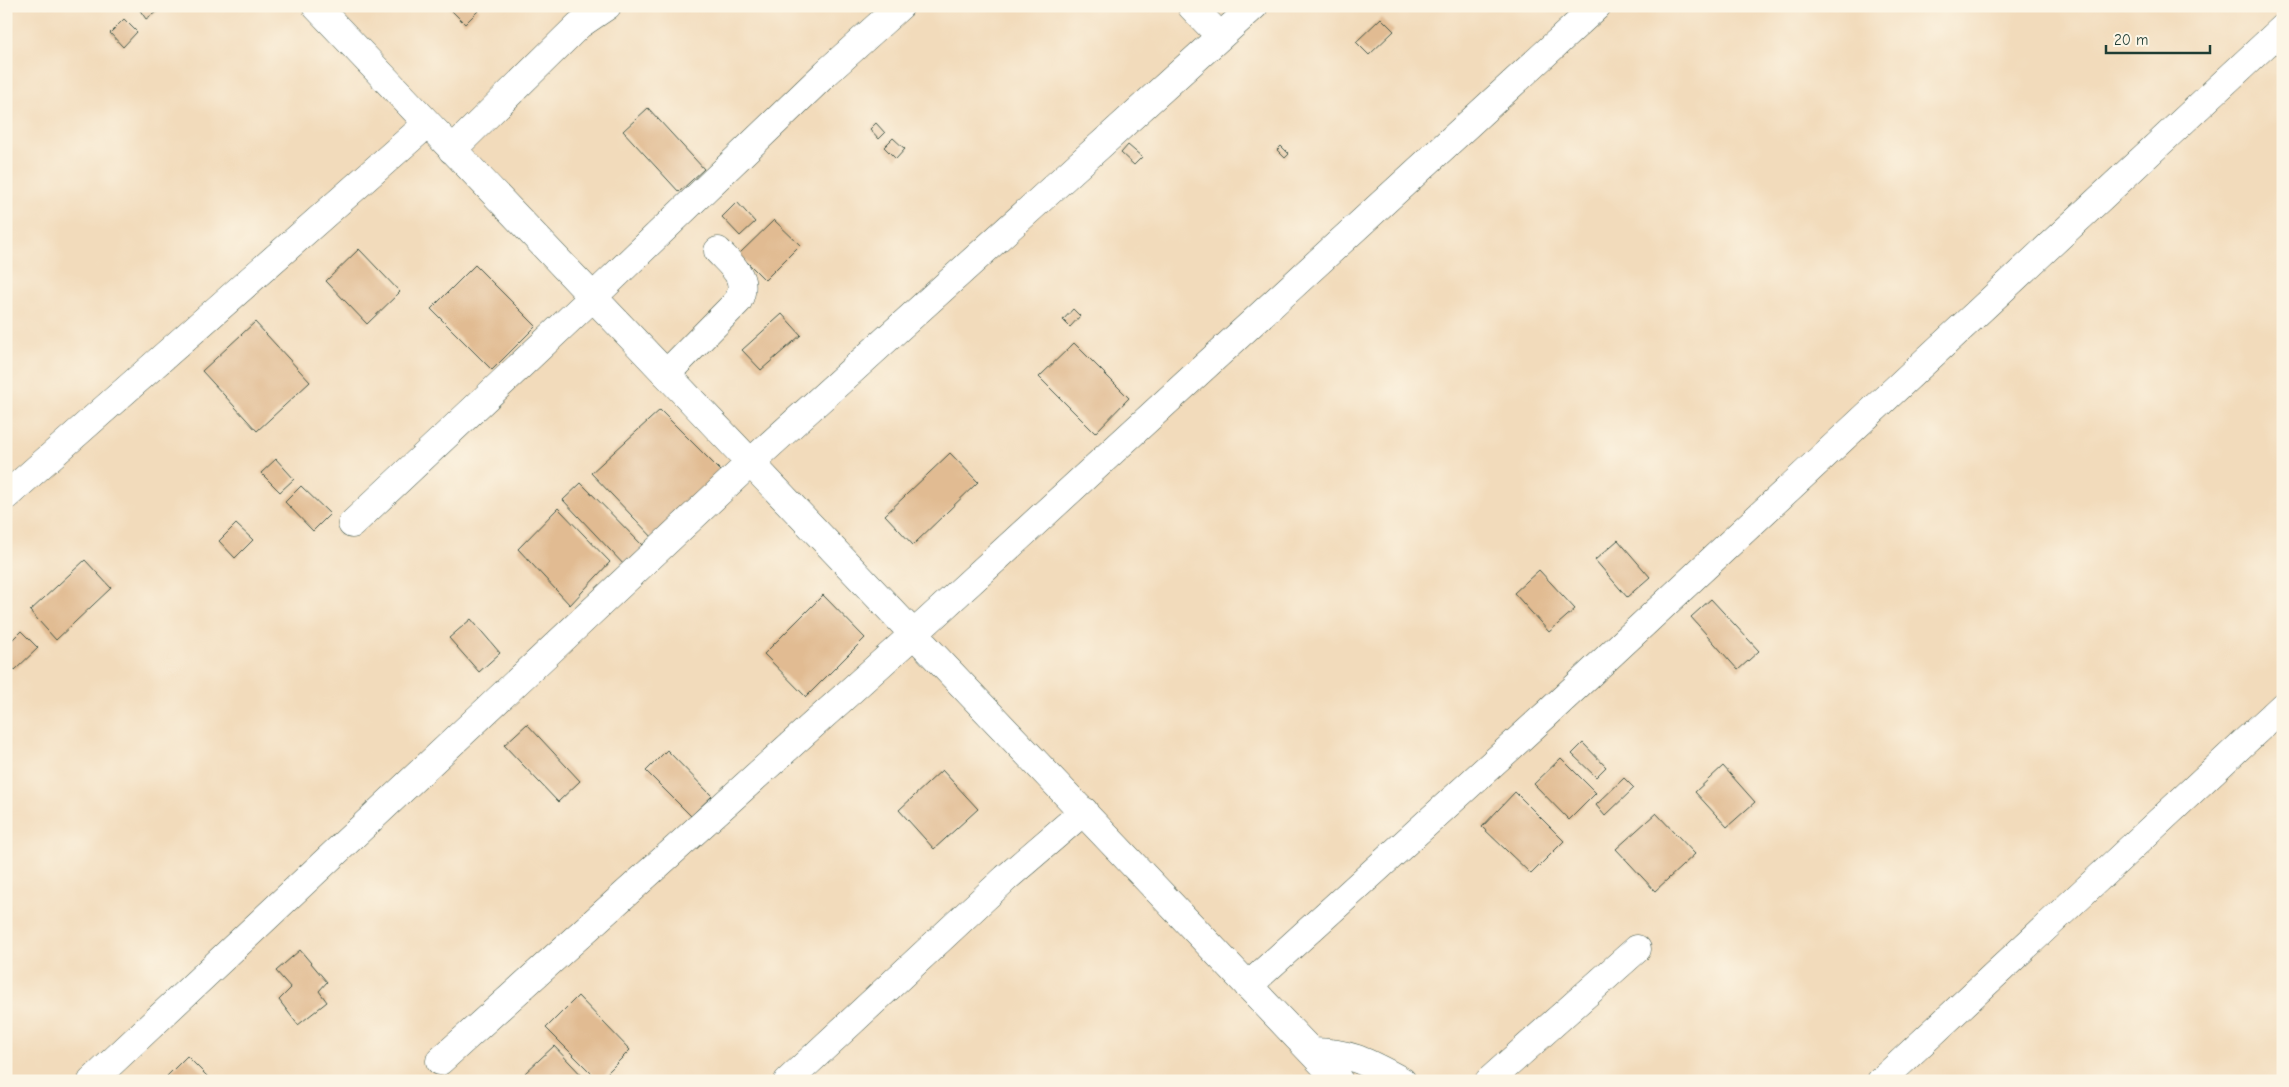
<svg xmlns="http://www.w3.org/2000/svg" width="2289" height="1087" font-family="'Comic Neue',sans-serif">
<style>
.building{fill:#e1bb92}
.lines{fill:none;stroke-linecap:round;stroke-linejoin:round}
.minor-casing{stroke:#3f5548;stroke-width:29}
.minor{stroke:#fff;stroke-width:28}
</style>
<rect width="100%" height="100%" fill="#fcf5e5"/>
<filter id="ink" filterUnits="userSpaceOnUse"><feTurbulence type="fractalNoise" baseFrequency=".02" numOctaves="2"/><feDisplacementMap in="SourceGraphic" scale="10" xChannelSelector="R" yChannelSelector="G"/><feConvolveMatrix kernelMatrix="1 2 1 2 8 2 1 2 1" color-interpolation-filters="sRGB"/></filter>
<filter id="wash" filterUnits="userSpaceOnUse"><feTurbulence type="fractalNoise" baseFrequency=".0096" numOctaves="4" result="noise"/><feDisplacementMap in="SourceGraphic" scale="20" xChannelSelector="R" yChannelSelector="G"/><feGaussianBlur stdDeviation="1.12" result="paint"/><feColorMatrix in="noise" values="0 0 0 0 0 0 0 0 0 0 0 0 0 0 0 0 0 1.4 0 .05"/><feComposite in="paint" operator="in"/></filter>
<g filter="url(#wash)">
<rect width="100%" height="100%" fill="#f2dbbb"/>
<g id="blocks">
<path class="building" d="M137,6H165L146,19Z
M447,6H476L479,10L465,24Z
M1381,18L1394,31L1369,55L1356,42Z
M124,19L137,32L123,47L110,33Z
M648,108L704,169L679,192L623,131Z
M876,123L885,133L879,139L870,129Z
M893,138L905,149L896,159L884,147Z
M1128,145L1142,157L1134,165L1121,153Z
M1281,146L1289,154L1285,158L1277,150Z
M737,202L755,222L740,236L722,217Z
M774,220L800,245L765,280L739,254Z
M359,249L400,292L367,324L326,281Z
M475,265L536,326L492,370L431,309Z
M1073,309L1080,316L1070,327L1063,320Z
M782,314L801,335L761,370L742,350Z
M255,322L310,382L257,431L202,371Z
M1074,343L1129,398L1095,433L1039,377Z
M660,410L724,474L655,540L591,473Z
M950,453L978,482L913,545L885,515Z
M276,459L294,479L280,492L261,473Z
M581,483L645,548L626,567L563,500Z
M301,486L330,514L313,531L285,502Z
M558,508L610,562L570,605L518,549Z
M236,524L253,540L235,558L219,541Z
M1618,540L1650,577L1627,597L1595,560Z
M85,560L111,588L56,640L30,611Z
M1539,570L1575,609L1549,632L1514,593Z
M823,595L865,638L806,697L764,654Z
M1711,599L1759,651L1738,670L1691,617Z
M471,619L500,653L479,672L449,638Z
M21,631L38,648L15,670L6,662V646Z
M527,724L580,781L558,802L504,745Z
M1583,743L1606,767L1596,777L1572,754Z
M667,750L712,796L691,816L646,771Z
M1561,758L1596,793L1569,820L1534,784Z
M1723,766L1755,802L1727,827L1695,792Z
M942,770L978,809L934,849L899,810Z
M1624,778L1634,788L1605,816L1596,805Z
M1515,792L1564,841L1531,874L1482,827Z
M1656,813L1695,854L1655,891L1616,849Z
M300,950L327,982L319,991L327,1002L298,1025L279,1000L291,988L276,971Z
M578,996L630,1050L599,1081L546,1028Z
M554,1046L587,1081H532L525,1073Z
M187,1056L212,1081H172L167,1076Z"/>
</g>
</g>
<g filter="url(#ink)">
<use href="#blocks" fill-opacity="0" stroke="#3f5548" stroke-width="1"/>
<g class="lines">
<g class="minor-casing">
<path id="minor" d="M316,6L1339,1081
M1192,7L1220,36
M452,150L579,25L607,6
M666,374L738,301C749,278 733,267 718,251
M6,496L427,124
M352,524L592,298L826,73L900,6
M1248,986L1548,713L2283,28
M1312,1052C1351,1052 1368,1063 1402,1081
M440,1061L915,633L1597,6
M92,1081L750,463L1254,6
M788,1081L1006,878L1084,811
M1489,1081L1637,949
M1881,1081L2283,706"/>
</g>
<use href="#minor" class="minor"/>
</g>
</g>
<rect width="2289" height="1087" fill="none" stroke="#fcf5e5" stroke-width="25"/>
<path d="M2106 45v8h104v-8" fill="none" stroke="#1f3d34" stroke-width="2.5"/>
<text x="2114" y="45" font-size="15" fill="#1f3d34" stroke="#fcf5e5" stroke-width="4" paint-order="stroke">20 m</text>
</svg>
